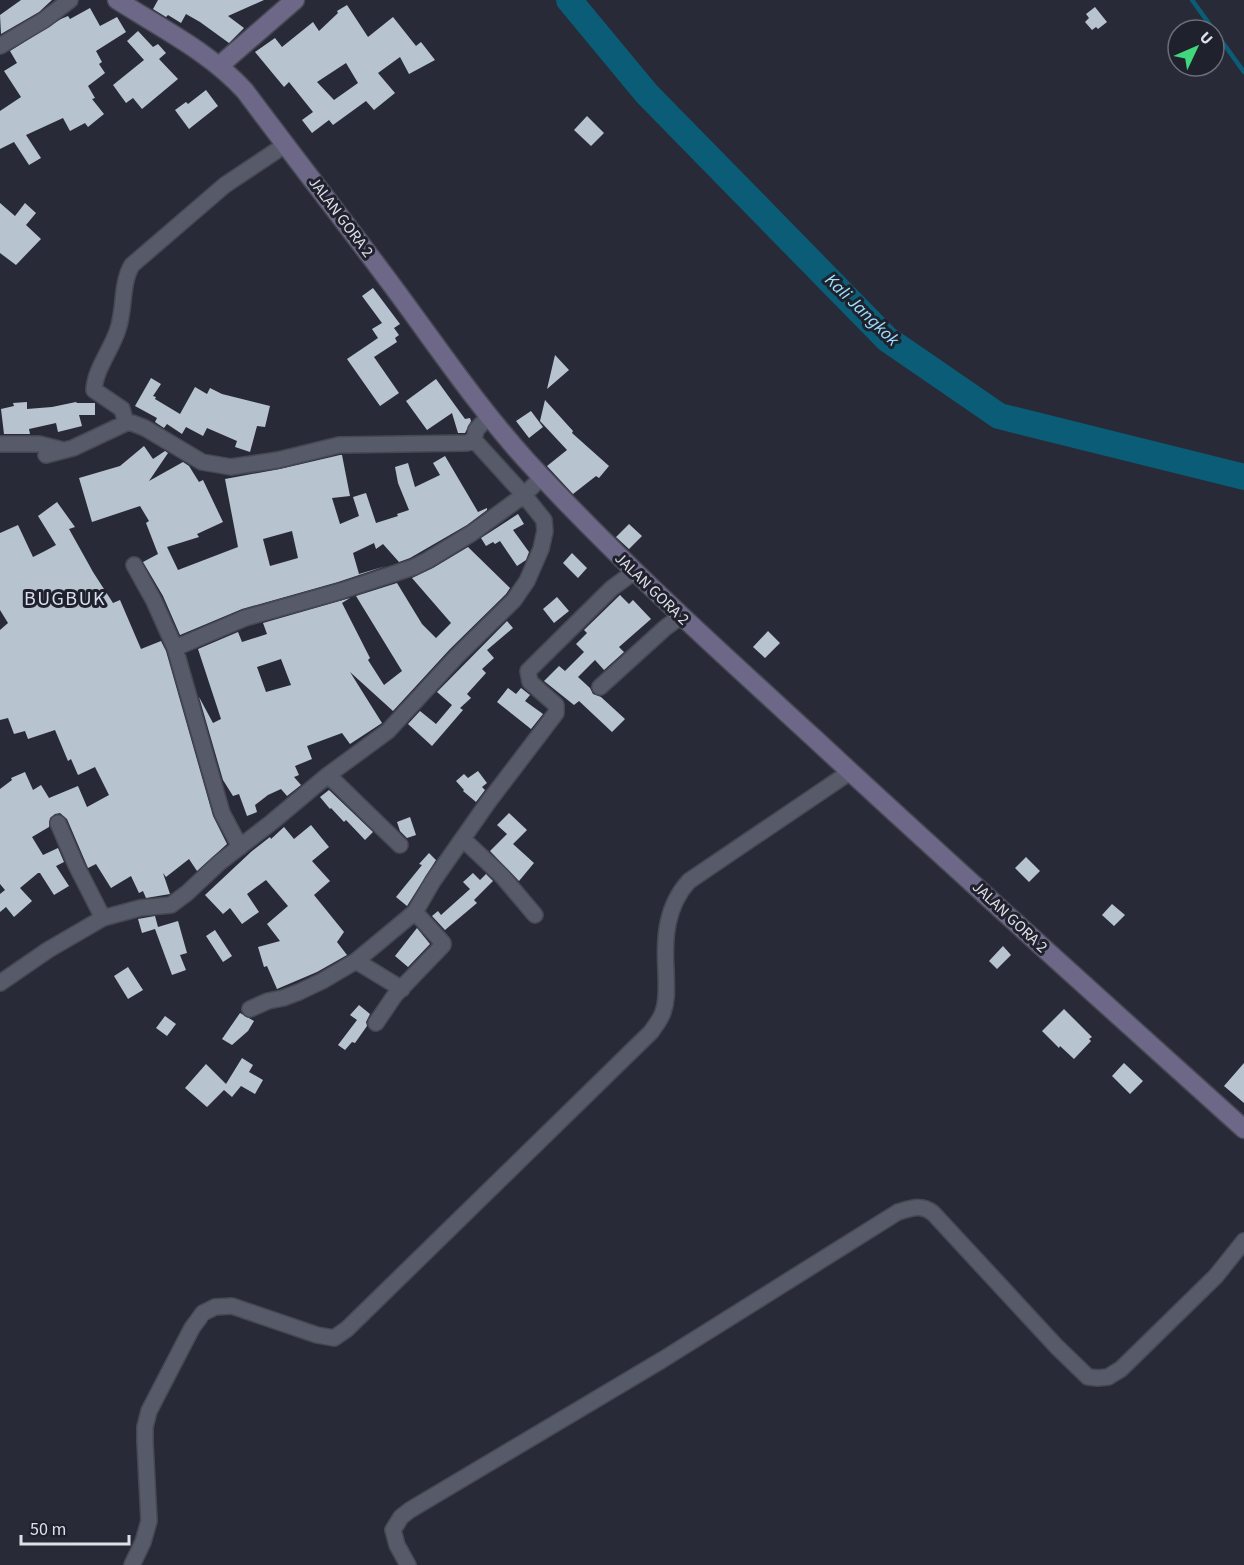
<svg xmlns="http://www.w3.org/2000/svg" width="1244" height="1565" font-family="'Source Sans 3',sans-serif">
<style>
.lines{fill:none;stroke-linecap:round;stroke-linejoin:round}
.stream{stroke:#0b5d77;stroke-width:4.5}
.river{stroke:#0b5d77;stroke-width:26}
.building{fill:#b8c3d0;fill-rule:evenodd}
.street-casing{stroke:#464853;stroke-width:18}
.secondary-casing{stroke:#464853;stroke-width:21}
.street{stroke:#575a68;stroke-width:15}
.secondary{stroke:#6e6888;stroke-width:18}
.labels{text-anchor:middle;dominant-baseline:central;stroke-width:6;stroke-linejoin:round;paint-order:stroke}
.street-label{font-size:16px;fill:#dee0e8;stroke:#1f212d}
.water-label{font-size:18px;font-style:italic;fill:#9be0fd;stroke:#1f212d}
.quarter-label{font-size:20px;letter-spacing:1.5px;fill:#dadeee;stroke:#1f212d}
</style>
<rect width="100%" height="100%" fill="#282b37"/>
<g class="lines">
<path class="stream" d="M1192,0L1244,72"/>
<path class="river" d="M569,0L647,94L887,339L999,416L1244,477"/>
</g>
<path class="building" d="M21,0H52L39,12L1,34L0,15Z
M158,0H264L228,16L244,28L229,43L200,22L186,14L181,23L168,15L166,17L153,9Z
M347,5L368,37L393,17L416,46L421,42L435,60L409,74L400,57L378,73L395,93L374,110L366,101L333,125L329,120L312,133L302,120L313,112L289,82L284,87L255,52L275,38L282,47L313,22L319,31L338,13L337,11ZM346,63L358,83L334,100L317,82Z
M1095,7L1107,22L1098,29L1096,27L1092,30L1085,22L1089,18L1086,14Z
M90,8L100,26L117,17L126,32L96,51L102,62L99,64L105,73L88,86L95,98L92,99L104,114L88,127L85,123L70,131L63,118L26,135L41,158L29,165L14,142L0,149V111L21,97L4,71L17,63L10,51L61,19L68,16L70,19Z
M138,31L153,47L158,44L166,53L159,59L178,79L142,109L133,98L126,103L113,85L144,60L127,41Z
M206,90L218,106L189,129L175,110L186,102L188,104Z
M587,116L604,133L591,146L574,130Z
M0,203L15,216L25,203L36,213L26,225L41,239L16,265L0,253Z
M373,288L400,324L394,328L399,335L395,338L397,342L374,357L399,393L380,406L347,359L378,338L372,329L382,323L362,296Z
M555,355L569,370L547,389Z
M151,378L161,384L153,396L156,397L155,399L180,414L195,387L207,394L210,388L222,394L270,406L265,427L257,426L250,452L235,447L237,441L207,428L203,436L186,427L182,434L167,424L164,428L155,422L157,418L135,406Z
M436,379L465,419L470,418L471,421L465,433H458L452,413L427,430L406,401Z
M545,400L573,431L572,433L609,466L599,478L596,476L573,494L547,466L567,450L540,421Z
M27,402V409L52,407L76,402L77,403H95V415H79L82,426L58,432L56,423L29,429L30,434H4L1,409L14,406L13,403Z
M531,411L543,427L529,438L516,421Z
M144,446L153,459L165,451L168,453L149,481L183,462L189,466L199,482L203,480L223,522L197,534L199,537L167,547L178,570L238,547L225,479L280,469L340,455H342L350,496L332,498L340,524L359,516L353,497L366,493L376,523L398,516L397,514L409,510L398,483L395,467L408,463L415,487L440,475L433,463L445,456L478,512L487,508V510L467,525L410,558L399,562L383,544L376,549L374,543L353,553L359,574L386,566L338,582L242,609L180,635L163,596L143,562L158,554L146,523L149,521L140,506L92,522L79,478L120,466ZM292,531L298,558L270,566L263,539Z
M57,502L75,527L69,529L93,572L113,603L120,600L141,649L161,641L166,651L213,816L227,844L197,871L189,859L166,877L163,873L170,894L146,898L143,891L139,893L131,876L111,888L96,864L88,868L67,819L60,813L55,814L50,818L49,827L32,837L43,855L58,848L64,862L56,866L69,886L54,895L40,873H38L20,888L32,901L14,917L6,907L0,912V894L5,890L0,884V789L12,780L11,778L25,772L33,790L41,785L49,798L78,786L87,807L109,795L95,767L78,775L71,759L68,761L55,730L28,739L25,731L14,734L8,718L0,720V630L8,623L0,610V533L18,525L33,557L45,551L56,545L38,516Z
M518,514L524,524L513,530L529,552L526,560L517,566L500,541L495,544L493,542L486,546L481,538Z
M629,524L642,536L629,549L616,537Z
M468,547L510,588L506,594L450,649L393,711L350,672L382,723L350,744L342,733L307,746L312,759L295,766L299,775L294,777L301,785L287,796L281,789L268,795L255,805L257,812L247,816L239,794L233,796L223,780L199,697L213,723L221,719L198,649L238,632L242,642L267,634L263,623L350,598L342,603L370,658L368,660L384,685L402,671L356,596L397,583L422,624L436,638L451,623L412,578L433,568ZM281,659L291,685L266,692L257,667Z
M572,553L587,568L578,578L563,563Z
M620,595L629,604L633,600L651,619L619,647L624,652L604,670L595,660L578,677L590,688L593,694L601,697L625,719L612,732L579,701L574,705L544,681L559,666L565,671L584,652L576,644L587,633L584,630Z
M557,597L569,611L554,623L543,609Z
M507,621L513,628L487,650L494,658L482,669L486,673L467,694L471,698L460,708L463,710L432,746L408,724L420,711L436,724L452,705L437,692Z
M768,631L780,643L765,658L753,647Z
M508,688L516,694L521,688L530,695L525,701L543,714L531,729L497,702Z
M478,771L487,783L482,787L485,790L476,802L463,791L464,790L456,781L464,774L468,778Z
M329,790L373,832L365,840L346,820L344,822L331,808L330,809L320,797Z
M509,813L527,830L513,844L534,863L519,881L490,851L507,834L497,825Z
M410,817L416,835L407,838L400,831L397,822Z
M311,825L329,847L312,861L330,881L314,895L344,932L337,942L347,955L317,972L277,989L267,966L264,967L258,947L280,941L267,924L288,906L266,880L247,894L259,912L242,924L230,908L223,914L205,895L252,851L270,837L271,839L284,827L294,839Z
M429,853L436,860L407,906L396,897L422,865L419,864Z
M1026,857L1040,871L1029,882L1015,868Z
M473,873L480,880L486,874L493,881L474,900L477,903L445,930L432,916L438,911L441,915L470,889L463,882Z
M1112,904L1125,915L1114,926L1102,915Z
M155,916L158,927L178,921L187,953L180,955L186,970L172,975L155,929L142,933L138,919Z
M417,928L430,944L408,967L395,956Z
M215,930L232,956L223,962L206,936Z
M1003,946L1011,955L997,969L989,961Z
M128,967L143,990L128,999L114,976Z
M359,1005L370,1014L366,1022L367,1026L355,1043L352,1042L345,1050L338,1045L357,1020L350,1015Z
M1064,1009L1092,1037L1089,1039L1091,1041L1074,1059L1060,1046L1059,1048L1042,1031Z
M240,1013L254,1021L248,1031L232,1045L222,1039Z
M165,1016L176,1024L167,1036L156,1028Z
M242,1058L253,1065L249,1072L263,1080L255,1094L241,1086L232,1097L224,1090L207,1107L185,1088L206,1064L226,1084Z
M1124,1063L1143,1081L1130,1094L1112,1076Z
M1244,1063V1103L1224,1086Z"/>
<g class="lines">
<g class="street-casing">
<path id="street" d="M0,46L44,20L70,0
M285,145L225,185L132,265C121,283 125,308 118,329C112,349 95,369 94,390L122,409L126,423H132L145,428L202,462L231,467L278,460L339,445L467,443L474,440L476,430L490,415
M474,440L524,495L542,477
M0,444H39L63,450
M46,455L73,448L126,423
M134,565L154,601L175,648L222,813L240,847
M600,687L665,628L681,616
M328,775L400,845
M58,823L76,865L103,918
M464,840L502,876L535,915
M356,961L402,989
M0,983L48,950L103,918L140,908L171,905L187,893L219,863L272,822L328,775L388,731L457,656L514,600L527,581L541,549L545,531L544,520L524,495L472,533L428,560L414,567L341,591L245,618L175,648
M250,1009L268,1001L283,998L299,992L322,981L356,961L415,912L433,881L489,801L556,713V705L530,682L528,671L612,588L634,572
M376,1023L395,995L443,945V943L415,912
M132,1565L143,1542L149,1521L145,1442V1427L149,1411L192,1328L203,1313L215,1307L232,1306L317,1335L334,1338L347,1329L651,1032C655,1026 661,1019 663,1012C668,999 666,984 666,970C664,938 666,906 689,881L850,772
M408,1565L397,1545L393,1530L401,1517L410,1510L662,1360L898,1212C912,1208 921,1204 933,1213L1057,1347L1088,1377L1098,1378L1108,1377L1121,1369L1216,1276L1244,1241"/>
</g>
<g class="secondary-casing">
<path id="secondary" d="M117,0C161,28 211,53 245,91C294,157 345,222 394,288C437,346 478,407 527,461C617,559 716,648 814,738C956,870 1100,999 1244,1129
M220,67L227,59L295,0"/>
</g>
<use href="#street" class="street"/>
<use href="#secondary" class="secondary"/>
</g>
<g class="labels">
<g class="street-label">
<text transform="translate(341 217) rotate(53)">JALAN GORA 2</text>
<text transform="translate(652 589) rotate(44)">JALAN GORA 2</text>
<text transform="translate(1010 917) rotate(43)">JALAN GORA 2</text>
</g>
<g class="water-label">
<text transform="translate(862 310) rotate(44)">Kali Jangkok</text>
</g>
<g class="quarter-label">
<text x="65" y="599">BUGBUK</text>
</g>
</g>
<g transform="translate(1196 48) rotate(46)"><circle r="28" fill="#1f212d" stroke="#6b6d78" stroke-width="1.5"/>
<path d="M0-4.5L10 22L0 15L-10 22Z" fill="#41d77c"/>
<text y="-9" font-size="16" font-weight="bold" text-anchor="middle" fill="#dee0e8">U</text>
</g>
<path d="M21 1535v9h108v-9" fill="none" stroke="#dee0e8" stroke-width="3"/>
<text x="30" y="1535" font-size="18" fill="#dee0e8" stroke="#1f212d" stroke-width="4.5" paint-order="stroke">50 m</text>
</svg>
